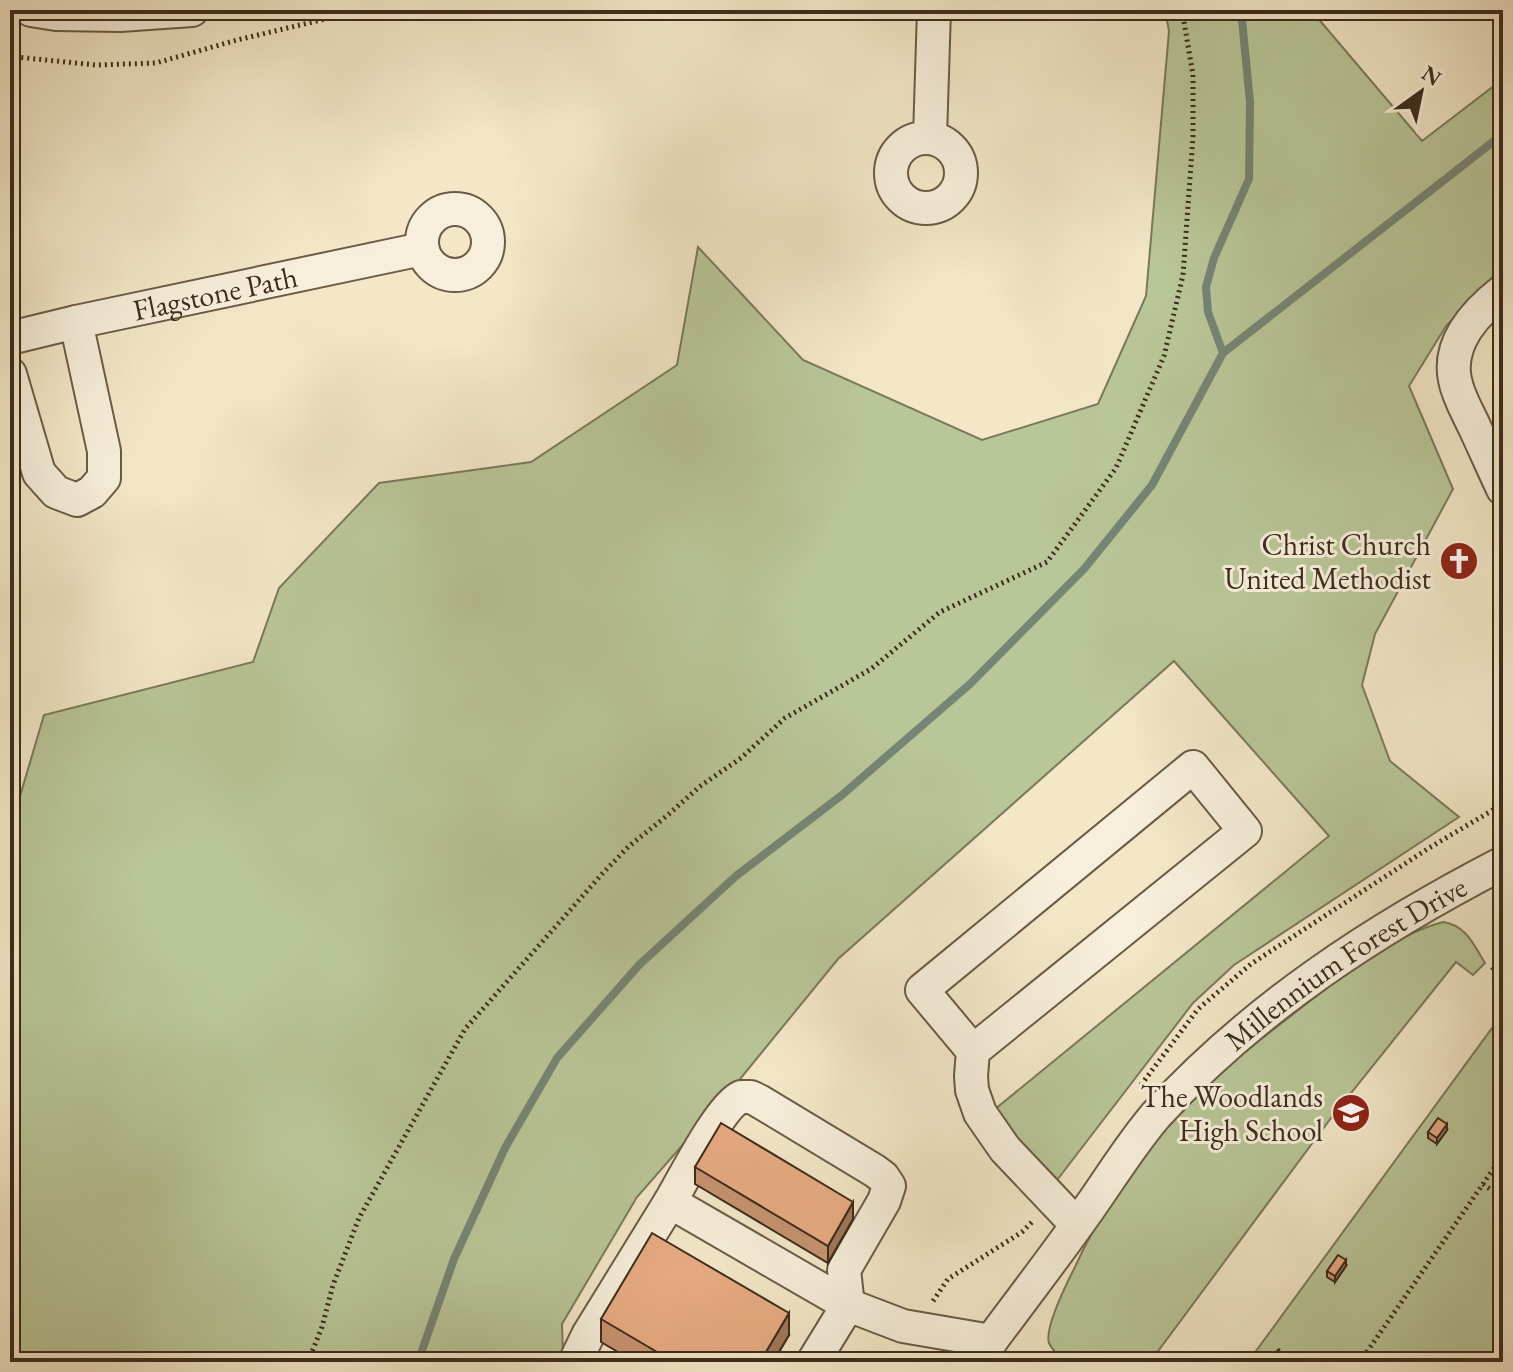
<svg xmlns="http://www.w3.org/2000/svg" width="1513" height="1372" font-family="'EB Garamond',serif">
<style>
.green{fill:#b9c698;stroke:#7a795a;stroke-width:2}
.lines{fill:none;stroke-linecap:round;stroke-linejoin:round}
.stream{stroke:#768575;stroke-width:8}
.minor-casing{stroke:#6a5b46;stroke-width:36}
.path{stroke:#3c2c1b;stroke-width:5;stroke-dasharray:2 4;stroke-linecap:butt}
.minor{stroke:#f7efdb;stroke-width:32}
.wall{fill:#c6926f;stroke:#3c2c1b;stroke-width:2}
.shaded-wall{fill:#a1775a;stroke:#3c2c1b;stroke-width:2}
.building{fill:#e6aa81;stroke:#3c2c1b;stroke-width:2}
.labels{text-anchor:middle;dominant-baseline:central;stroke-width:6;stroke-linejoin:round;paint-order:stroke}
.street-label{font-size:30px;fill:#3c2c1b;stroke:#f7efdb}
.poi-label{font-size:30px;fill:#3c2c1b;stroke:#f7efdb;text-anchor:end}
</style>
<rect width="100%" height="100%" fill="#f3e7c8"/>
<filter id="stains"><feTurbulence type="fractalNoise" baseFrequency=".0025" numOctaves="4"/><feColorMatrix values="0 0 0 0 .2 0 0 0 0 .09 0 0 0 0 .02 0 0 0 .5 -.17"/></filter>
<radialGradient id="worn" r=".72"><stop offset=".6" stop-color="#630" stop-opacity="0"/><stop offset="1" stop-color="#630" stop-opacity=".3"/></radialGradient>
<path class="green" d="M1165,10H1311L1422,141L1503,79V268L1446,326L1409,386L1453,489L1375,634L1362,685L1390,761L1459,817L1234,965L1193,1003L1054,1184L994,1110L1329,836L1174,661L838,959L736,1084L637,1197L562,1324L563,1355L561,1362H10V830L44,715L253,662L279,588L379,483L531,462L677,365L698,247L803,360L982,440L1098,404L1146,296L1169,31Z
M1443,922C1466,925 1474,945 1485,963L1473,975L1456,962L1331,1118L1150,1362H1064C1059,1356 1052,1350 1049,1343C1044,1328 1067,1283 1074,1269C1098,1216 1132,1165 1171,1122C1214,1074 1267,1034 1318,995C1355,967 1398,934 1443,922Z
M1503,1013V1362H1248Z"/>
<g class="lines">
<path class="stream" d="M1223,353L1503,134
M418,1362L454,1259L505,1148L557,1058L639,965L736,876L842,795L970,684L1084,569L1152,485L1223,353L1208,312L1206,287L1214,258L1249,179L1250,102L1241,10"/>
<g class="minor-casing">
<g id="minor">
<path d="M31,10L56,14L120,15L192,10"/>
<path d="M930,137L934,10"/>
<circle cx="926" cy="173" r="35"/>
<circle cx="455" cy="242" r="33"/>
<path d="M1503,291C1476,312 1447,342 1455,380C1458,396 1467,411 1474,426C1484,447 1493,468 1503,489"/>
<path id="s1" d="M10,338L76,322L422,249"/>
<path d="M10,374L39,473L56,492L77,500L92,492L104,478V451L76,322"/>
<path d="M973,1051L922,990L1193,767L1245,831L973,1051L971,1076L972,1090L980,1113L1005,1149L1077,1225"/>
<path d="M741,1097H751L759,1101L875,1171L883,1177L889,1186L884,1201L844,1270L848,1305L670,1202C683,1180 721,1105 741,1097Z"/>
<path id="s2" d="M991,1341C1025,1295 1060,1250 1092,1204C1113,1174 1132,1143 1156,1115C1254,1008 1375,929 1503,863"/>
<path d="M575,1362L588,1335L670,1202"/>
<path d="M813,1362L848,1305L903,1326L991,1341L980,1362"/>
</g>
</g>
<path class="path" d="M10,54L16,57L96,65L156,63L237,40L342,15L354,10
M1492,967L1503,978
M1141,1085L1198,1009L1251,964L1429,848L1503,804
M1483,1184L1503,1198
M933,1301L948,1279L1022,1232L1033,1221
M308,1362L322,1327L333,1285L359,1218L465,1029L603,873L628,847L669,814L699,787L741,758L785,718L871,669L940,612L1047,562L1116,468L1164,356L1183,275L1193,137V75L1182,10
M1271,1362L1279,1351L1295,1362
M1360,1362L1503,1155"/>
<use href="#minor" class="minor"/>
</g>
<path class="wall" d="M1447,1130L1437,1144L1428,1138V1132Z
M695,1167L853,1219L828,1263L695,1184Z
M1346,1266L1335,1282L1327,1277V1271Z
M601,1319L789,1335L773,1362H635L601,1342Z"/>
<path class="shaded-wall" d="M1447,1124V1130L1437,1144V1138Z
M853,1202V1219L828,1263V1246Z
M1346,1260V1266L1335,1282V1276Z
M789,1313V1335L773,1362H760Z"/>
<path class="building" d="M1438,1118L1447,1124L1437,1138L1428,1132Z
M721,1123L853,1202L828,1246L695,1167Z
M652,1233L789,1313L760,1362H674L601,1319Z
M1338,1255L1346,1260L1335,1276L1327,1271Z"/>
<defs>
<g id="church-disc" transform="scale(2)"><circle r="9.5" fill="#8f2418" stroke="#f7efdb"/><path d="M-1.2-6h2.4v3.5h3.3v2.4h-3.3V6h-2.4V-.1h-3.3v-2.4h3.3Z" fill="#fff"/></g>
<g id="school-disc" transform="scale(2)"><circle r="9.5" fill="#8f2418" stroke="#f7efdb"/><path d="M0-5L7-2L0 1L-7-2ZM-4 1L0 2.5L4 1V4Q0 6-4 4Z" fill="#fff"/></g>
</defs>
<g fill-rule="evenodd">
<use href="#church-disc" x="1459" y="561"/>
<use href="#school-disc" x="1351" y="1113"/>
</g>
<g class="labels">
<g class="street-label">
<text stroke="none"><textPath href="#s1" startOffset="210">Flagstone Path</textPath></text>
<text stroke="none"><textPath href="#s2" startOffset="524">Millennium Forest Drive</textPath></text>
</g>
<g class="poi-label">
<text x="1431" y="544">Christ Church<tspan x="1431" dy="34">United Methodist</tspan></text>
<text x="1323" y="1096">The Woodlands<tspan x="1323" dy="34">High School</tspan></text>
</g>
</g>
<rect width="1513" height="1372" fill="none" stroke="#f3e7c8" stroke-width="40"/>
<rect x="12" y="12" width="1489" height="1348" fill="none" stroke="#3c2c1b" stroke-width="4"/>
<rect x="20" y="20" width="1473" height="1332" fill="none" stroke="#3c2c1b" stroke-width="2"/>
<g transform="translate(1421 92) rotate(33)" stroke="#f7efdb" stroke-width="6" paint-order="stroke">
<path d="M0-6L14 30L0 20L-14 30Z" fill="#3c2c1b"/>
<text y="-12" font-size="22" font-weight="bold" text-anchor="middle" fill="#3c2c1b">N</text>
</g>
<rect width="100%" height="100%" filter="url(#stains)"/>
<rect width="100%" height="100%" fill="url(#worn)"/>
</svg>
